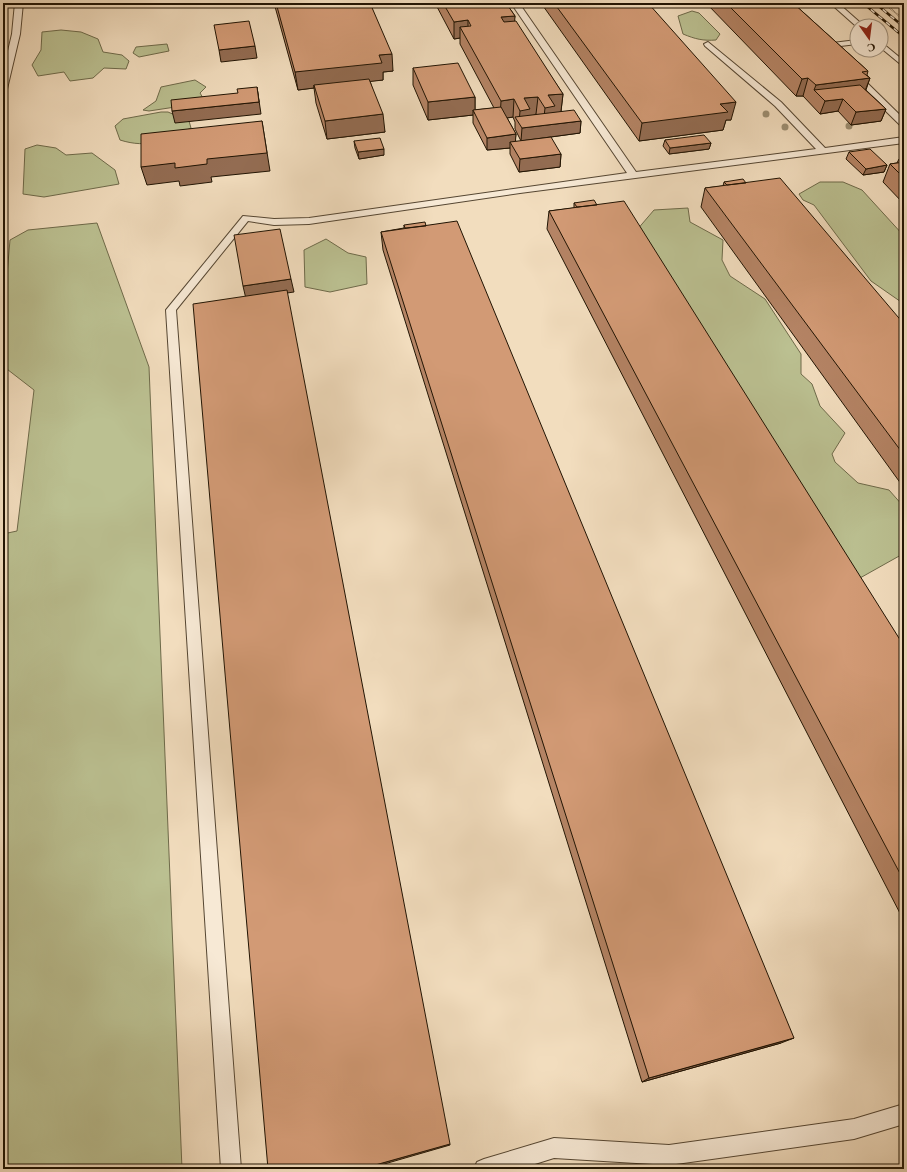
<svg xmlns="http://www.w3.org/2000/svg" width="907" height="1172" font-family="'EB Garamond',serif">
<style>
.green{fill:#bbc091;stroke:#6e6a4a}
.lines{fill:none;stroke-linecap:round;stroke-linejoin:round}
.service-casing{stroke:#554632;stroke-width:2}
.path{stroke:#211403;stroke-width:1.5;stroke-dasharray:0.5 1;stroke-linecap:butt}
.service{fill:#f7e9d5;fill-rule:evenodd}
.rail-casing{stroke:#211403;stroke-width:2.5}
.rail{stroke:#f7e9d5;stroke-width:1.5;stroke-dasharray:5;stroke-linecap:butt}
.tree{fill:#9d8f73}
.wall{fill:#b58465;stroke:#211403}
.shaded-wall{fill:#936c52;stroke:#211403}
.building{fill:#d29a75;stroke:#211403}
</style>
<rect width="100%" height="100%" fill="#f2ddbe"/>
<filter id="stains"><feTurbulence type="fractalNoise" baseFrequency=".005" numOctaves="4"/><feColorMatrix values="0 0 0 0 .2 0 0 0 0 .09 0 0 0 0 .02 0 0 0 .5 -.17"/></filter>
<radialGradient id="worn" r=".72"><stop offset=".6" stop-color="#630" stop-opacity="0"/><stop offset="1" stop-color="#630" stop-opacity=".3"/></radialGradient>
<path class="green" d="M692,11L699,13L720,34L716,40C703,41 695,39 683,34L678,16Z
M61,30L81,32L98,39L103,52L122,55L129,61L126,69L104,68L93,78L70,81L64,72L38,76L32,65L41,50L42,32Z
M167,44L169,51L139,57L133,53L136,47Z
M195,80L206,87L200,93L203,98L195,104L149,111L143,110L156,101L161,87Z
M161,112H168L189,121L191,128C166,140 148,149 120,140L115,126L123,119Z
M37,145L56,148L66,155L92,153L115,170L119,184L44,197L23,194L25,149Z
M820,182H843L862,190L904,236V304L871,281L814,205L803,200L799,194Z
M688,208L690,222L723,240L722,260L730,276L765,299L801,354V374L812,384L820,406L845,433L832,454L835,462L858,483L889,490L904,507V543L901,555L860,578L838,561L833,533L641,247L636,231L654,210Z
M97,223L149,367L182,1169H3V703L6,684L3,683V534L17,531L34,390L3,366V322L10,240L28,230Z
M326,239L348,253L366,257L367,284L330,292L305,287L304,250Z"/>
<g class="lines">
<g class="service-casing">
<path id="service" d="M15,3H23L20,34L7,89L3,91V72L12,34Z
M511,3H519L636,172L816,149L775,106L705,46L704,44L708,42L781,102L825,148L904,137V143L520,193L309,224L274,225L248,221L176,310L241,1169H221L166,310L243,216L274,219L309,218L627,173Z
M830,3H838L864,26L857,27Z
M857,40V44L824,48L820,46L824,44Z
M881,42L904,61V67L881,48Z
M850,72H856L904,119V127L901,126L850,76Z
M904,1104V1124L854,1139L669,1165L554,1158L519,1169H474L477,1162L484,1159L554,1138L669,1145L854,1119Z"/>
</g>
<path class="path" d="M884,3L904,20"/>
<use href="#service" class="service"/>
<g class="rail-casing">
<path id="rail" d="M863,3L904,37
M875,3L904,27"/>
</g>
<use href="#rail" class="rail"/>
</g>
<g class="tree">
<circle cx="766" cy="114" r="3.5"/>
<circle cx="849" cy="126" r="3.5"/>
<circle cx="785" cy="127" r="3.5"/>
</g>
<path class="wall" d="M274,3H370L393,71L383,72V80L370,81L385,132L327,139L316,103L314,88L298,90Z
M435,3H506L515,16L514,21L563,94L561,111L581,121L580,133L521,141L515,129V122L513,117L507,118L516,134L515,141L561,154L560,167L519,172L510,154V148L487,150L473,123V115L428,120L413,85V68L475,97V110L494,108L460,44V38L454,39Z
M541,3H648L731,120H726L723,130L639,141Z
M706,3H793L868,71L867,75L870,78L866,90L886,109L881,121L851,125L838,111L820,114L803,96H796Z
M665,140L711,143L709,149L669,154L663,146Z
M354,141L384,155L359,159L355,148Z
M849,152L887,165L884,172L863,175L846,159Z
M904,158V204L883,182L890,164L897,163L899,159Z
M724,182L746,183L904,324V488L701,207L705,188L723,186Z
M574,203L597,205L904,646V921L547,229L549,211L574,208Z
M404,225L781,1043L642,1082L383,250L381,232L404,228Z"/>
<path class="shaded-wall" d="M515,16L514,32L500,34L501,17Z
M468,20V37L460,27V38L454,39V22Z
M255,46L257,58L221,62L219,50Z
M392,54L393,71L383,72V80L314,88V85V88L298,90L295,72L379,55Z
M808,78L803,96H796L802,79Z
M870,78L863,96L814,90L816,85Z
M257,87L261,114L175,123L172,111L259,102Z
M563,94L561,111L543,126L545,108L548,95Z
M475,97V114L473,110V115L428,120V102Z
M538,97L536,114L519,123L520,111L524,98Z
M514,99L513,117L500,119L501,101Z
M843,99L838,111L820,114L825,101Z
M736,102L731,120H726L723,130L639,141L642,123L720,104Z
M886,109L881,121L851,125L856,112Z
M383,114L385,132L327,139L325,121Z
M262,121L270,171L211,177L212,182L180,186L179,181L147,185L141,167Z
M581,121L580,133L521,141L522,128Z
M516,134L515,147L510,142V148L487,150V138Z
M711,143L709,149L669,154L670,148Z
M384,149V155L359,159L358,152Z
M561,154L560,167L519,172L520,159Z
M887,165L884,172L863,175L866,169Z
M291,279L294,292L246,299L243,286Z
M794,1038L781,1043L642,1082L649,1078Z
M450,1144V1145L367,1169H361Z"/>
<path class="building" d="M276,3H370L392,54L379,55L382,63L295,72Z
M443,3H506L515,16L501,17L504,22L516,21L563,94L548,95L555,106L545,108L538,97L524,98L530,109L520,111L514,99L501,101L460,27L471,26L468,20L454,22Z
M554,3H648L736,102L720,104L728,112L642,123Z
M726,3H793L868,71L862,72L870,78L816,85L808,78L802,79Z
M249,21L255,46L219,50L214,25Z
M458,63L475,97L428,102L413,68Z
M369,79L383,114L325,121L314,85Z
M860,85L886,109L856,112L843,99L825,101L814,90Z
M257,87L259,102L172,111L171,100L238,93L237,89Z
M501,107L516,134L487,138L473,110Z
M574,110L581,121L522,128L515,117Z
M262,121L267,153L207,159V164L175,168V163L141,167V134Z
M704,135L711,143L670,148L665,140Z
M551,137L561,154L520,159L510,142Z
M380,138L384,149L358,152L354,141Z
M870,149L887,165L866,169L849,152Z
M904,158V162L902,163L899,159Z
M904,162V178L890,164Z
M780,178L904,324V455L705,188Z
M743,179L746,183L727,185L724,182Z
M594,200L597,205L577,207L574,203Z
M624,201L904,646V881L549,211Z
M457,221L794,1038L649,1078L381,232Z
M425,222L426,226L405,228L404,225Z
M280,229L291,279L243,286L234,235Z
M287,290L450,1144L361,1169H268L193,304Z"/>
<rect width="907" height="1172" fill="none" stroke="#f2ddbe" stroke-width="16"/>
<rect x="4" y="4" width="899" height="1164" fill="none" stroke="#211403" stroke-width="2"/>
<rect x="8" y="8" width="891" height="1156" fill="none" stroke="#211403"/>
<g transform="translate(869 38) rotate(166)"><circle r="19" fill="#f7e9d5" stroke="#a19481"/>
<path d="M0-3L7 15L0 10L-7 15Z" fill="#8f2418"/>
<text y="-6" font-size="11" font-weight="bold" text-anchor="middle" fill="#211403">С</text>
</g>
<rect width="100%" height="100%" filter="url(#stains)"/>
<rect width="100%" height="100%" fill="url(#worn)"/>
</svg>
